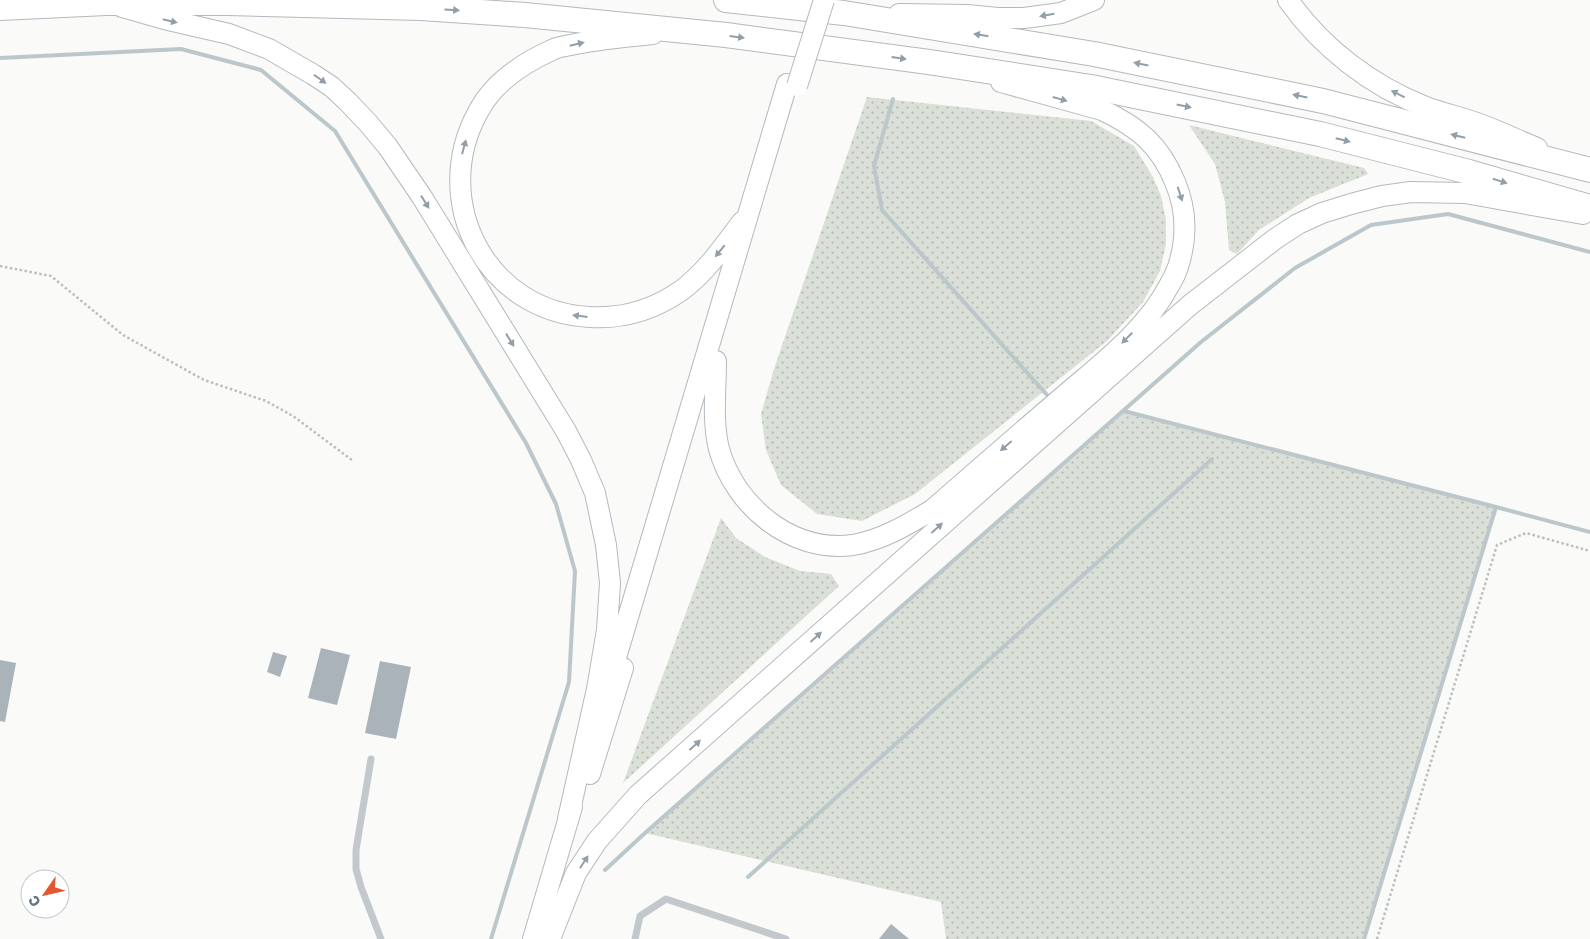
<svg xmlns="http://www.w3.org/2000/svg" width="1590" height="939" font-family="'Golos Text',sans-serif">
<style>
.grass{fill:url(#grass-dots)}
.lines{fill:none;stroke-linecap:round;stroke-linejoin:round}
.stream{stroke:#bbc7cb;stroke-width:4}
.building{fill:#aab3b9}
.secondary-casing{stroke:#b3babf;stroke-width:22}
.trunk-casing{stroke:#b4b9bd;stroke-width:26}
.path{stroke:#bbbfc2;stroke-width:2.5;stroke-dasharray:2.5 2.5;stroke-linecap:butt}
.service{stroke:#c3c8cc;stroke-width:7}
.secondary{stroke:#fff;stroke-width:20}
.trunk{stroke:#fff;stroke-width:24}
.secondary-bridge-casing{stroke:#b3babf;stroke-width:22;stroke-linecap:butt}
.secondary-bridge{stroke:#fff;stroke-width:20}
.oneway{fill:#939fa8}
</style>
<defs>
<pattern id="grass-dots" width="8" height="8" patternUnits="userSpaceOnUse" patternTransform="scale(1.25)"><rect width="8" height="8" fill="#dadfd7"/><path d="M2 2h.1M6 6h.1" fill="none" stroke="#b4b9b4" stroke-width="1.8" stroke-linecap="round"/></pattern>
</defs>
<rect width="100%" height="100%" fill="#fafaf8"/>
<path class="grass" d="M867,97L1091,121L1134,146L1153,177L1161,196L1166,220V244L1160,271L1143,302L1107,341L915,494L862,521L817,514L781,485L766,450L761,414L774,369Z
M1189,125L1364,168L1368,174L1309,198L1259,230L1237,254L1229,250L1225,202L1215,164Z
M1124,411L1496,507L1364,939H946L941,902L645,833Z
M721,518L736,538L765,557L800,571L831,574L839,586L623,783Z"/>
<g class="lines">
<path class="stream" d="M0,58L181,49L261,70L335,131L526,443L556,504L575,571L569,682L491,939
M893,99L874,166L882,210L1048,396
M1124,411L1496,507L1590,532
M605,870L645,833L1201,342L1295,268L1371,225L1448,214L1590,252
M748,877L1212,459
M1364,939L1496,507"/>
</g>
<path class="building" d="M321,648L350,655L337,705L308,698Z
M273,652L287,656L280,677L267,672Z
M0,660L16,663L5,722L0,721Z
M380,661L411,667L396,739L365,733Z
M891,924L909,939H879Z"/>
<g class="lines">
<g class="secondary-casing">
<path id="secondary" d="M1288,0C1321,47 1371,86 1426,107C1442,113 1460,117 1477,123C1497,130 1517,140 1537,148
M122,7L164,19L229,34L269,49L314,75L332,87L348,102L368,123L388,147L422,197L566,431L581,460L595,493L606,545L610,583L607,630L597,689L568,819
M899,14L967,15L998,18H1024L1061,13L1094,0
M653,34C626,37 598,39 571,45C565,46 558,47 552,50C523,63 493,83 478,112C429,201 486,312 590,317C623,319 655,309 682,290C706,272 724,246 742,222
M716,361C716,390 712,421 719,449C735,506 791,553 853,545C882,540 907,525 932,510C972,475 1012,440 1052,406C1094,369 1144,334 1170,284C1173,279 1176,273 1178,267C1187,239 1187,210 1175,182C1160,145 1138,127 1102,110L1001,82
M609,681L787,84
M590,774L623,668
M533,939L572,807
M550,939L576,873L597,841L638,795L1190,305L1275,239L1298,224L1322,213L1351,204L1382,196L1411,192L1465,193L1583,214"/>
</g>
<g class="trunk-casing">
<path id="trunk" d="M726,0L844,13L1094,54L1323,101L1590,170
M0,8L106,3H229L421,8L525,15L726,35L929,62L1091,87L1320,134L1469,172L1590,207"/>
</g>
<path class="path" d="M0,266L51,276L123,335L204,380L266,401L293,416L352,460
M1377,939L1497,545L1526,533L1590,551"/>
<path class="service" d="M371,759L356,850V869L361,887L381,939
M635,939L640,916L666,899L786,939"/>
<use href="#secondary" class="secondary"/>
<use href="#trunk" class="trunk"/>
<g class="secondary-bridge-casing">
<path id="secondary-bridge" d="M797,86L824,0"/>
</g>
<use href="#secondary-bridge" class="secondary-bridge"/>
</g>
<defs><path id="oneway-solid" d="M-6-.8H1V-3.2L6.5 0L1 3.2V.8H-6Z" transform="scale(1.25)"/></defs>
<g class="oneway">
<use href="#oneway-solid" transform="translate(452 10) rotate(4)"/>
<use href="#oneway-solid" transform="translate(1047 15) rotate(170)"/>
<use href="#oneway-solid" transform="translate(170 21) rotate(13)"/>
<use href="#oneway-solid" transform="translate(981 35) rotate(-171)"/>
<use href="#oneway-solid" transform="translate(737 37) rotate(7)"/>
<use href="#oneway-solid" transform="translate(577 44) rotate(-13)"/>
<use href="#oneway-solid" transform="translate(899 58) rotate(8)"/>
<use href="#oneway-solid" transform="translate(1141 64) rotate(-168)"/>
<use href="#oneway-solid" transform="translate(320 79) rotate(35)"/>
<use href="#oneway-solid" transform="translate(1398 94) rotate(-153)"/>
<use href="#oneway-solid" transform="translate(1300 96) rotate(-168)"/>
<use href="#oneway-solid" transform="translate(1060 99) rotate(16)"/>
<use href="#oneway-solid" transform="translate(1184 106) rotate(12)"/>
<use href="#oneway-solid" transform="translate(1458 136) rotate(-166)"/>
<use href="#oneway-solid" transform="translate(1343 140) rotate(14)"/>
<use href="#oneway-solid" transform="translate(464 147) rotate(-75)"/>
<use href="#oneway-solid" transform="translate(1500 181) rotate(17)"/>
<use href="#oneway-solid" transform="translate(1180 194) rotate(72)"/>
<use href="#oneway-solid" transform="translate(425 202) rotate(58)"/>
<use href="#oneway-solid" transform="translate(720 251) rotate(129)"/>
<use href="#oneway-solid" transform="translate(580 316) rotate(-173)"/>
<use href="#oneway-solid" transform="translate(1127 338) rotate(135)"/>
<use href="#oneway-solid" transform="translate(510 340) rotate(58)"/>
<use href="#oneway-solid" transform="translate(1006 446) rotate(139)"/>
<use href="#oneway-solid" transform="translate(937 528) rotate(-42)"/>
<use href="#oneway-solid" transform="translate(816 637) rotate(-42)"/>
<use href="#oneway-solid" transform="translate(695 745) rotate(-42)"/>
<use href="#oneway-solid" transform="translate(584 862) rotate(-57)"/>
</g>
<g transform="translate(45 894) rotate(236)"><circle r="24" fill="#ffffff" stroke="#c1c8cd"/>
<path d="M0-4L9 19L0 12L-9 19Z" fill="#e4572e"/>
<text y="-8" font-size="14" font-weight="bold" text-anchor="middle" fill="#657683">С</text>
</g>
</svg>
